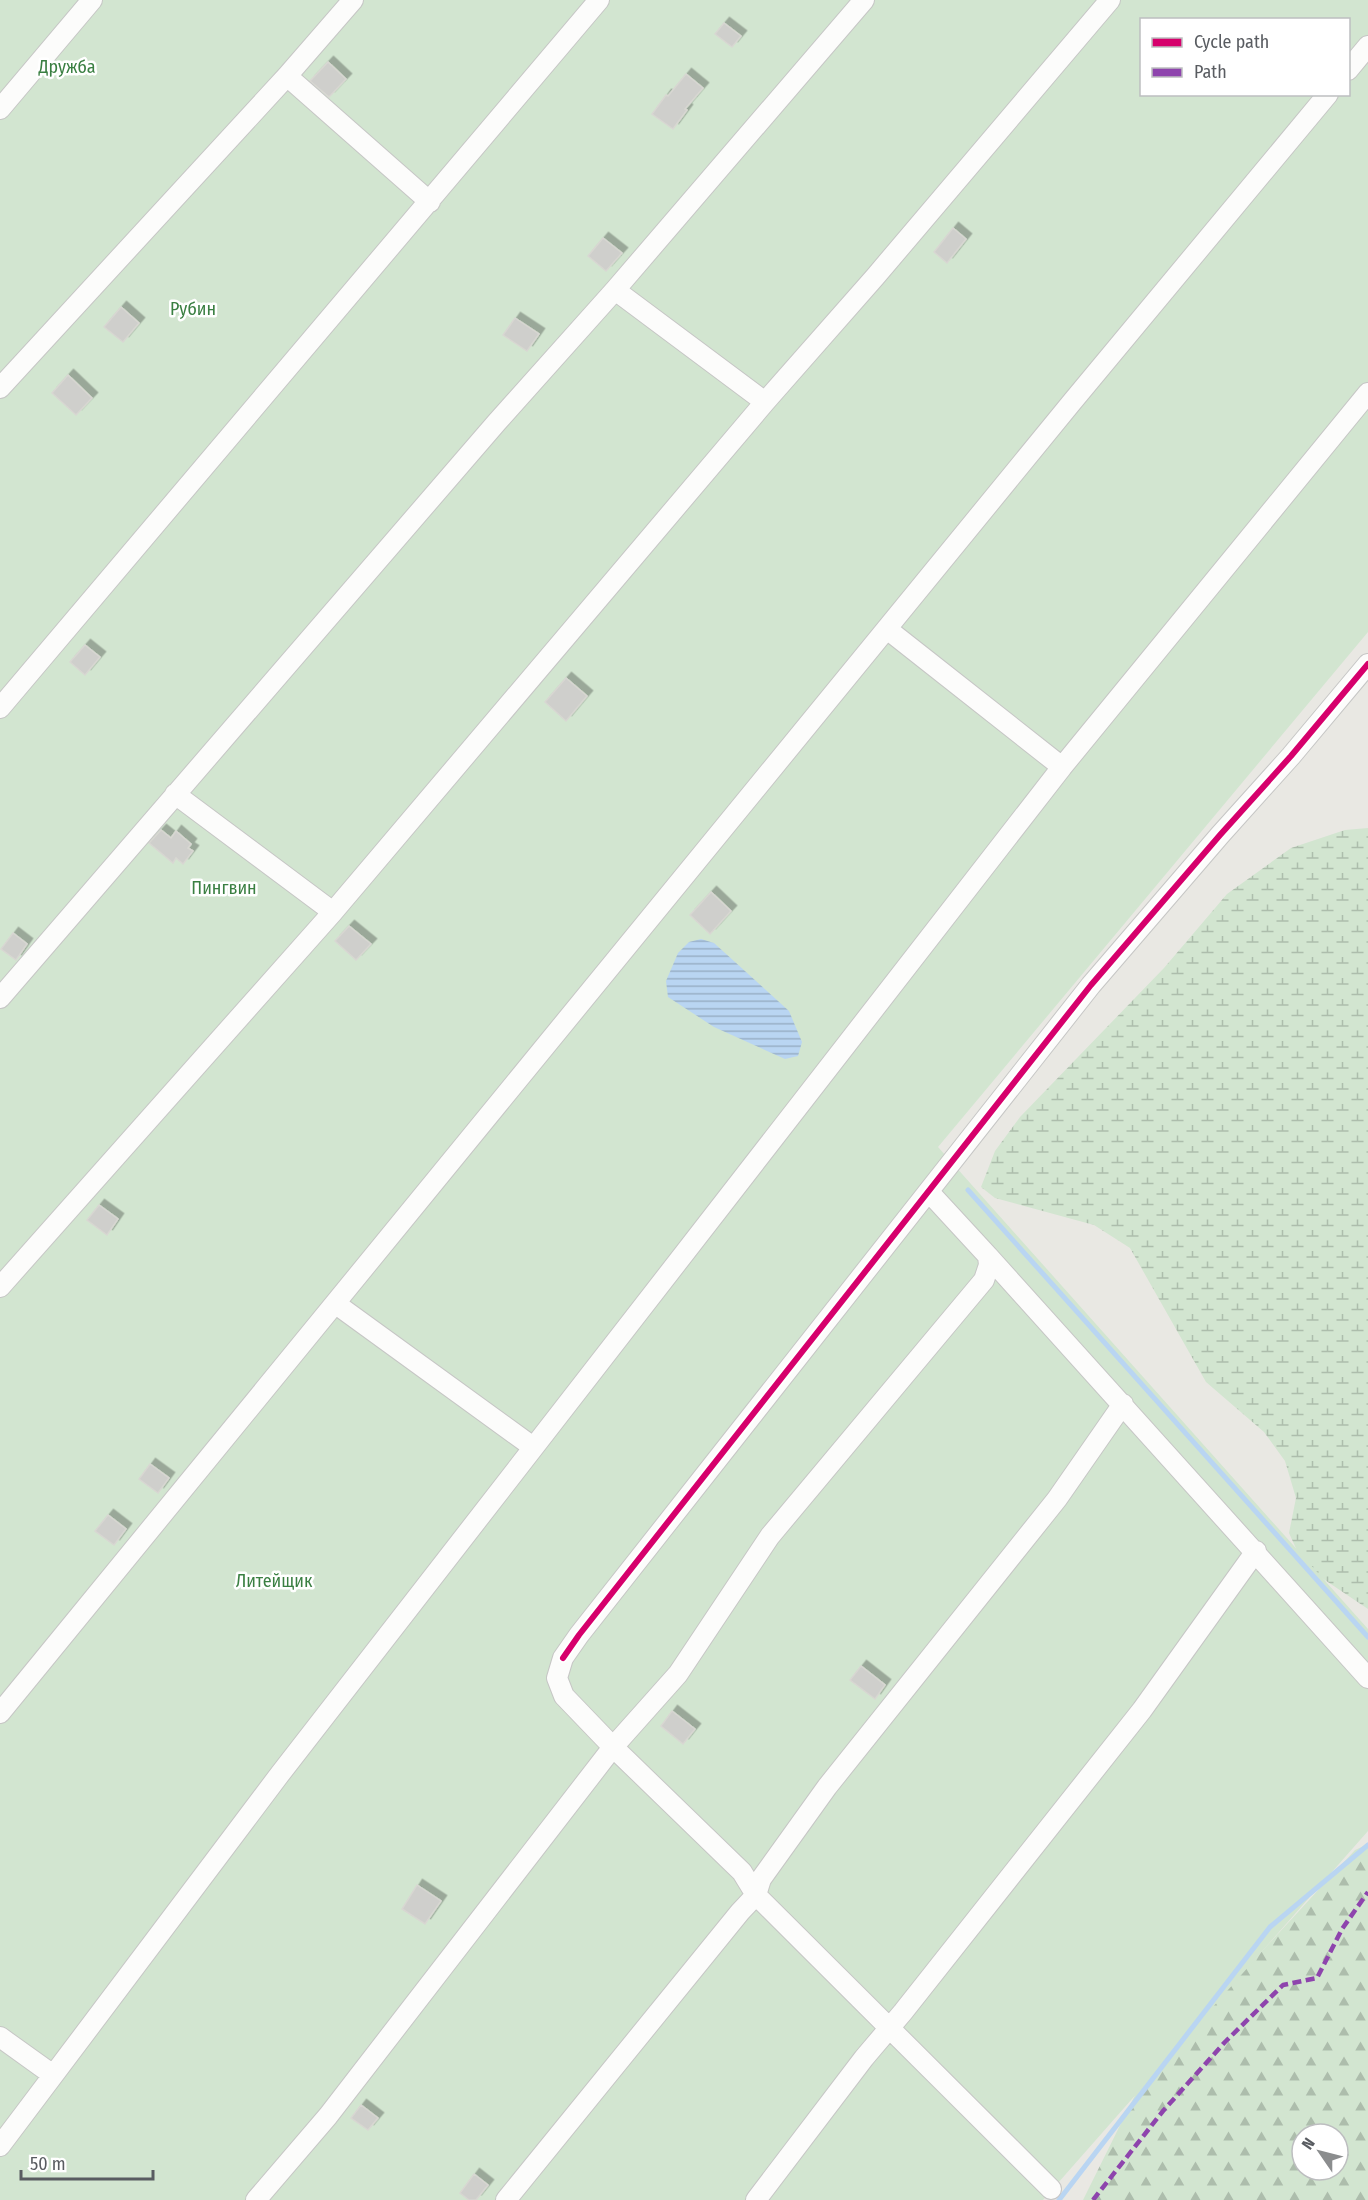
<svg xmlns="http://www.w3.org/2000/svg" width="1368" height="2200" font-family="'Fira Sans Condensed',sans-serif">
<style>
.forest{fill:url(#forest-firs);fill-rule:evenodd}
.wetland{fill:url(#wetland-marsh)}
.garden{fill:#d2e5d0;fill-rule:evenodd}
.water{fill:url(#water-rules)}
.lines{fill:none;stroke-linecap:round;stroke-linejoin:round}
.stream{stroke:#b9d5f2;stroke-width:5}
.building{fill:#cfcfcc;stroke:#d8d7d2;stroke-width:1.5;filter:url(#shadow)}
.minor-casing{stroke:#c6c6c5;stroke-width:22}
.minor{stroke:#fcfcfb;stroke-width:20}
.quiet{stroke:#8e44ad;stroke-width:4.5;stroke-dasharray:9 4.5;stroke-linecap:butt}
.cycleway-casing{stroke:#fff;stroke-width:10}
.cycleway{stroke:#d6006c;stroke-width:6}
.labels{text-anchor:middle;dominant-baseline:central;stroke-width:5;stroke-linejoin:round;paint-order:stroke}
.park-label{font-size:18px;fill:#3a7f42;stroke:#fff}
</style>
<defs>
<pattern id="forest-firs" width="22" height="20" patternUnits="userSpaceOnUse" patternTransform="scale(1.5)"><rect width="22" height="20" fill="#d2e5d0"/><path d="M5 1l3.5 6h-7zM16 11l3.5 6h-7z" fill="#adbdac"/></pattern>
<pattern id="wetland-marsh" width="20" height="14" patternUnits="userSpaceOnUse" patternTransform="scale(1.5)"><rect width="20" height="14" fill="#d2e5d0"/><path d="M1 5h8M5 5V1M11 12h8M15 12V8" fill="none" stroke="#adbdac"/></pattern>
<pattern id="water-rules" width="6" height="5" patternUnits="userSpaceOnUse" patternTransform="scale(1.5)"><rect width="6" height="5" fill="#b9d5f2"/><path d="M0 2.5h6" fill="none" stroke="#99b0c7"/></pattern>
<filter id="shadow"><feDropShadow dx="5.5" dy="-5.5" stdDeviation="0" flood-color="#0004"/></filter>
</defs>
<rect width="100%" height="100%" fill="#e9e8e3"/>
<path class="forest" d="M1368,1844V2200H1083L1141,2083L1355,1850ZM1302,2134H1338V2170H1302Z"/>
<path class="wetland" d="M1368,828V1609L1304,1566L1289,1533L1296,1498L1285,1461L1264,1432L1206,1382L1130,1248L1094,1225L995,1198L981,1187L995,1151L1020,1117L1164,968L1227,894L1291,848L1345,830Z"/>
<path class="garden" d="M0,0H1368V632L938,1147L1368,1629V1831L1043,2200H0ZM1142,20H1348V94H1142Z"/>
<path class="water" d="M701,939L714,943L789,1011L802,1042L798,1056L785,1059L714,1027L668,997L666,981L678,953L689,942Z"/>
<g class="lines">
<path class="stream" d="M968,1190L1368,1637
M1059,2200L1270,1927L1368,1845"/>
</g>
<path class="building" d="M724,23L741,36L732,47L715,34Z
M328,62L346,79L329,97L310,81Z
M686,74L703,88L685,109L687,110L673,129L652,114L666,95L668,96Z
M953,228L966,239L947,263L934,252Z
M603,238L622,253L606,271L588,256Z
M121,307L139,323L123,342L104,327Z
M515,318L539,334L527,351L503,335Z
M68,375L92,398L76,415L52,393Z
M85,645L100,657L85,675L70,662Z
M566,678L587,696L566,721L545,702Z
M161,830L171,838L176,831L191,844L188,848L193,851L183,864L176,858L173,863L149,843Z
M711,892L731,911L710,934L690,915Z
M349,926L371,944L356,960L335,941Z
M13,933L27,944L16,960L1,949Z
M99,1205L118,1219L107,1235L87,1220Z
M150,1464L169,1478L158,1493L139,1479Z
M108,1515L126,1529L114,1545L95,1531Z
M861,1666L885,1685L875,1699L850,1680Z
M672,1711L695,1729L683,1744L661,1726Z
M417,1885L441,1901L425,1924L402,1909Z
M361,2105L378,2118L368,2130L351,2118Z
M474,2174L488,2185L476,2200H469L460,2193Z"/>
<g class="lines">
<g class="minor-casing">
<path id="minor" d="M1348,70L1368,46
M287,76L430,202
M0,109L92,0
M615,290L765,402
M0,388L287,76L353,0
M887,629L1062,767
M0,708L599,0
M175,794L333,912
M0,998L497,422L615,290L864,0
M988,1256L1368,1678
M0,1287L333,912L765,402L875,277L1110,0
M336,1304L533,1447
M0,1713L1072,402L1328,94
M0,2037L53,2075
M0,2146L280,1774L1062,767L1368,393
M1051,2189L756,1895L742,1872L613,1747L564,1696L557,1678L563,1658L579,1635L1091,985L1220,835L1291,756L1368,664
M256,2200L328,2116L613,1747L678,1674L770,1536L984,1280L989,1265L988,1256L929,1192
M506,2200L740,1912L756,1895L761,1879L827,1787L1057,1499L1123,1404
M756,2200L864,2058L903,2012L1142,1710L1256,1551"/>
</g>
<use href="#minor" class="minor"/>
<path class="quiet" d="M1093,2200L1163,2111L1225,2042L1283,1985L1317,1978L1342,1929L1368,1892"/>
<g class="cycleway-casing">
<path id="cycleway" d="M563,1658L579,1635L1091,985L1220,835L1291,756L1368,664"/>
</g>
<use href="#cycleway" class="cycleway"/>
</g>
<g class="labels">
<g class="park-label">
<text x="67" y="67">Дружба</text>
<text x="193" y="309">Рубин</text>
<text x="224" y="888">Пингвин</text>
<text x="274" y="1581">Литейщик</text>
</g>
</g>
<rect x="1140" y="18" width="210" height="78" fill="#ffffff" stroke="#bdbec0" stroke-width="1.5"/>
<rect x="1152" y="38" width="30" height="9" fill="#d6006c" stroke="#bdbec0" stroke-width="1.5"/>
<text x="1194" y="48" font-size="18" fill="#595c61">Cycle path</text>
<rect x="1152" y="68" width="30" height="9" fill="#8e44ad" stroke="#bdbec0" stroke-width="1.5"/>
<text x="1194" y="78" font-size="18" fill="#595c61">Path</text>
<g transform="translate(1320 2152) rotate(305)"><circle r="28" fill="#ffffff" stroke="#bdbec0" stroke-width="1.5"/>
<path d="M0-4.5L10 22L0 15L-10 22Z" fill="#8b8d8e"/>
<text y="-9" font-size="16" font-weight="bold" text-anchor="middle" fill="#595c61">N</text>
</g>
<path d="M21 2170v9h132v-9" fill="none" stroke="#595c61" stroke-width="3"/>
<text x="30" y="2170" font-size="18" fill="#595c61" stroke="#ffffff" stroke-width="4.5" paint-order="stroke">50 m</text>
</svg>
